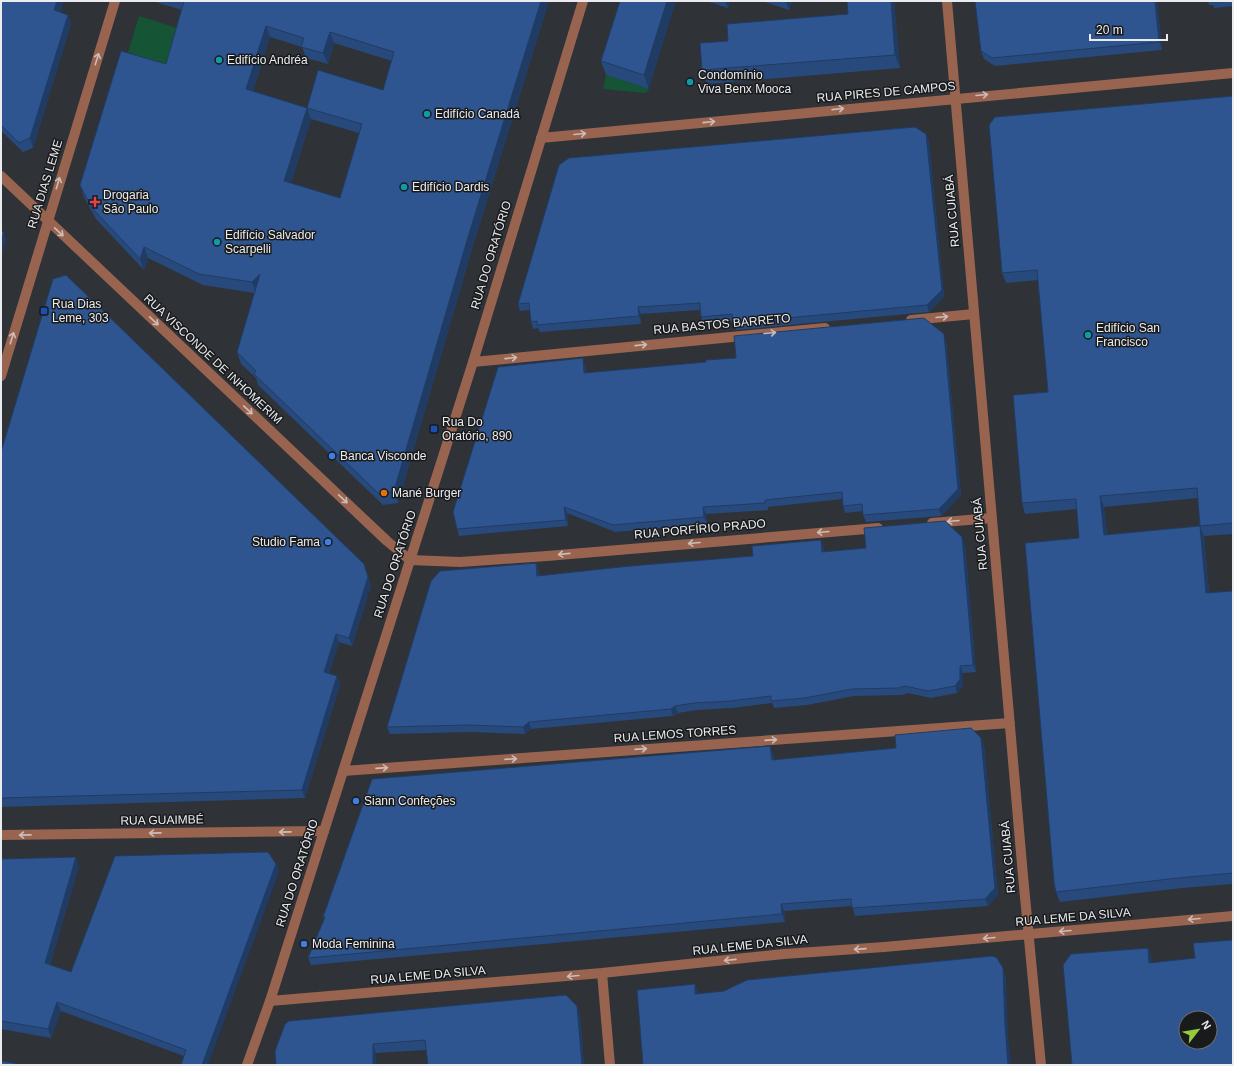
<svg xmlns="http://www.w3.org/2000/svg" width="1234" height="1066" font-family="Arial,sans-serif">
<style>
.garden{fill:#155434}
.lines{fill:none;stroke-linecap:round;stroke-linejoin:round}
.minor{stroke:#98644f;stroke-width:10}
.tertiary{stroke:#98644f;stroke-width:10}
.wall{fill:#28497b;fill-rule:evenodd}
.shaded-wall{fill:#203c64}
.building{fill:#2e558f;stroke:#203c64;fill-rule:evenodd}
.oneway{stroke:#cdbcb7}
.culture-dot{fill:#0f9aa8;stroke:#191a1c;stroke-width:1.5}
.health-dot{fill:#e0444e;stroke:#191a1c;stroke-width:1.5}
.transit-dot{fill:#1a4fb4;stroke:#191a1c;stroke-width:1.5}
.shop-dot{fill:#3f7fe0;stroke:#191a1c;stroke-width:1.5}
.food-dot{fill:#e8710a;stroke:#191a1c;stroke-width:1.5}
.labels{text-anchor:middle;dominant-baseline:central;stroke-width:3;stroke-linejoin:round;paint-order:stroke}
.poi-label{font-size:12px;fill:#eaecef;stroke:#191a1c;text-anchor:start}
.street-label{font-size:12px;fill:#eaecef;stroke:#191a1c}
</style>
<rect width="100%" height="100%" fill="#2f3237"/>
<path class="garden" d="M139,16L183,30L170,75L125,62Z
M606,75L649,89L646,93L603,89Z"/>
<g class="lines">
<path class="minor" d="M947,1L1023,876L1041,1065
M541,138L1233,73
M1,176L387,541L410,560L460,562L547,556L878,528
M911,320L974,314
M473,362L825,328
M1,376L115,1
M932,523L992,518
M343,771L1010,723
M1,835L324,831
M602,973L610,1065
M270,1001L602,973L784,954L884,947L1233,916"/>
<path class="tertiary" d="M247,1065L270,1001L473,362L583,1"/>
</g>
<path class="wall" d="M1,1L60,12L68,15L71,24L33,148L23,152L1,131Z
M152,1H549L472,249L398,503L383,505L258,385L256,378L241,364L237,352L254,293L203,285L148,258L144,270L96,219L84,197L80,185L166,64L182,10ZM270,37L302,47L306,58L328,64L334,43L392,61L383,90L307,108L253,91ZM311,119L359,133L340,198L291,183Z
M620,1L649,89L606,75L601,61Z
M706,1H730L728,8Z
M762,1H792L789,10Z
M894,1L900,68L707,84L702,70L848,14Z
M975,1H1157L1162,50L995,66L984,59L981,51Z
M1208,1H1233V6L1214,8L1213,5H1209Z
M1233,96V534L1204,536L1209,593L1233,591V884L1182,888L1060,902L1056,892L1079,538L1077,509L1025,514L1022,503L1048,392L1038,280L1006,283L1002,273ZM1198,498L1200,526L1107,535L1104,507Z
M926,134L929,141L944,297L929,312L736,330L733,321L703,324L701,317L700,310L641,314V324L540,332L538,328L533,329L531,322L530,310L520,311L518,304Z
M946,341L961,495L941,516L866,522L863,515V511L845,513L843,506L842,499L768,507V510L706,514L707,524L615,532L567,513L568,526L459,536L457,529L585,365L586,373Z
M1,452L367,573L371,586L352,646L339,642L329,674L337,676L340,685L305,798L1,807Z
M965,544L976,672L963,673V686L957,693L931,698L908,693L902,695L854,696L807,705L774,708L772,703L732,708L697,710L678,713L673,716L531,729L525,734L471,732L390,734L387,727L536,563L539,570V576L753,556L824,547V552Z
M981,738L984,745L998,895L988,906L855,916L852,906L784,911L785,922L311,965L308,958L324,920L323,917L773,753L774,760L896,748Z
M1,859L79,866L50,965L71,972L276,864L279,872L184,1056L61,1011L51,1038L1,1029Z
M580,1015L584,1065H428L426,1050L376,1053V1065H276L275,1051Z"/>
<path class="shaded-wall" d="M57,1H64L58,20L54,10Z
M541,1H549L472,249L398,503L394,491L468,237Z
M667,1H676L649,89L644,75Z
M725,1H730L728,8Z
M786,1H792L789,10Z
M891,1H894L900,68L895,55Z
M1155,1H1157L1162,50L1159,42Z
M68,15L71,24L33,148L30,138Z
M266,26L270,37L250,100L246,89Z
M330,32L334,43L328,64L323,53Z
M307,108L311,119L288,192L284,181Z
M926,134L929,141L944,297L929,312L927,305Z
M4,232L6,240L1,258V241Z
M144,247L148,258L144,270L140,259Z
M260,274L256,293L252,282Z
M638,307L641,314V324L639,316Z
M944,334L946,341L961,495L941,516L939,509Z
M583,358L585,365L587,380L584,373Z
M1100,496L1104,507L1108,546L1104,535Z
M564,507L567,513L568,526L566,520Z
M703,507L706,514L707,524L704,517Z
M1200,526L1204,536L1210,603L1206,593Z
M962,537L965,544L976,672L973,665Z
M821,540L824,547L825,559L822,552Z
M536,563L539,570L540,583L537,576Z
M364,564L371,586L352,646L349,638Z
M336,634L339,642L327,681L324,672Z
M960,666L963,673V686L957,693L955,686Z
M337,676L340,685L305,798L302,790Z
M675,706L678,713L673,716L671,709Z
M529,722L531,729L525,734L523,727Z
M981,738L984,745L998,895L988,906L985,899Z
M770,746L773,753L774,768L772,760Z
M76,857L79,866L48,971L45,963Z
M276,864L279,872L208,1065H202Z
M781,904L784,911L785,922L782,914Z
M1148,948L1151,954L1152,969L1149,963Z
M1003,968L1006,978L1008,1034L1011,1065H1008L1005,1024Z
M695,984L699,994H695Z
M57,1002L61,1011L51,1038L48,1029Z
M577,1006L580,1015L584,1065H582Z
M373,1044L376,1053V1065H373Z"/>
<path class="building" d="M1,1H57L54,10L68,15L30,138L19,143L1,125Z
M184,1H541L468,237L394,491L379,494L254,374L256,371L237,352L260,274L252,282L199,274L144,247L140,259L92,208L80,185L121,51L166,64ZM266,26L304,38L301,47L323,53L330,32L394,52L383,90L318,70L307,108L246,89ZM307,108L362,124L340,198L284,181Z
M620,1H667L644,75L601,61Z
M847,1H891L895,55L702,70L700,43L728,41L727,24L848,14Z
M975,1H1155L1159,42L992,58L981,51Z
M1233,96V523L1200,526L1206,593L1233,591V873L1178,878L1056,892L1054,882L1025,543L1079,538L1076,499L1022,503L1013,395L1048,392L1037,270L1002,273L989,125L995,117ZM1197,488L1200,526L1104,535L1100,496Z
M915,127L926,134L942,290L927,305L733,323L732,314L701,317L700,303L638,307L639,316L537,325V321L531,322L529,303L518,304L559,165L569,158Z
M1,231L4,232L1,241Z
M66,275L364,564L368,577L349,638L336,634L324,672L337,676L302,790L1,798V452L53,279Z
M924,318L944,334L958,489L939,509L863,515L862,504L843,506L842,492L765,500V503L703,507L704,517L613,525L564,507L566,520L457,529L453,512L498,367L583,358L584,373L706,362V360L736,358L734,336Z
M945,521L962,537L973,665L960,666V679L955,686L928,691L905,686L899,688L852,689L805,698L771,701V696L730,701L694,703L675,706L671,709L529,722L523,727L469,725L387,727L431,581L440,571L536,563L537,576L630,566L753,556L752,546L821,540L822,552L866,548L864,528Z
M971,728L981,738L995,888L985,899L852,908L851,899L781,904L782,914L308,958L325,917H323L372,779L770,746L772,760L896,748L895,735Z
M268,852L276,864L202,1065H181L186,1050L57,1002L48,1029L1,1021V859L76,857L45,963L71,972L115,856Z
M1233,940V1065H1072L1063,965L1071,954L1148,948L1149,963L1195,958L1193,943ZM1186,1018H1210V1042H1186Z
M992,956L997,958L1003,968L1005,1024L1008,1065H643L637,990L695,984V994L724,991L747,980Z
M566,995L577,1006L582,1065H428L425,1040L373,1044V1065H276L275,1051L285,1024L289,1021Z
M1,1061L24,1065H1Z"/>
<defs><path id="oneway-shaft" d="M-6 0H5M1.5-3L5.5 0L1.5 3" fill="none" stroke-width="1.6" stroke-linecap="round" stroke-linejoin="round"/></defs>
<g class="oneway">
<use href="#oneway-shaft" transform="translate(97 59) rotate(-73)"/>
<use href="#oneway-shaft" transform="translate(982 95) rotate(-5)"/>
<use href="#oneway-shaft" transform="translate(838 109) rotate(-6)"/>
<use href="#oneway-shaft" transform="translate(709 122) rotate(-6)"/>
<use href="#oneway-shaft" transform="translate(580 134) rotate(-5)"/>
<use href="#oneway-shaft" transform="translate(58 183) rotate(-73)"/>
<use href="#oneway-shaft" transform="translate(59 232) rotate(43)"/>
<use href="#oneway-shaft" transform="translate(942 317) rotate(-5)"/>
<use href="#oneway-shaft" transform="translate(154 321) rotate(43)"/>
<use href="#oneway-shaft" transform="translate(770 333) rotate(-5)"/>
<use href="#oneway-shaft" transform="translate(12 338) rotate(-73)"/>
<use href="#oneway-shaft" transform="translate(641 345) rotate(-6)"/>
<use href="#oneway-shaft" transform="translate(511 358) rotate(-6)"/>
<use href="#oneway-shaft" transform="translate(248 410) rotate(43)"/>
<use href="#oneway-shaft" transform="translate(343 499) rotate(43)"/>
<use href="#oneway-shaft" transform="translate(953 521) rotate(175)"/>
<use href="#oneway-shaft" transform="translate(823 532) rotate(175)"/>
<use href="#oneway-shaft" transform="translate(694 543) rotate(175)"/>
<use href="#oneway-shaft" transform="translate(564 554) rotate(174)"/>
<use href="#oneway-shaft" transform="translate(771 740) rotate(-4)"/>
<use href="#oneway-shaft" transform="translate(641 749) rotate(-4)"/>
<use href="#oneway-shaft" transform="translate(511 759) rotate(-4)"/>
<use href="#oneway-shaft" transform="translate(382 768) rotate(-4)"/>
<use href="#oneway-shaft" transform="translate(285 832) rotate(179)"/>
<use href="#oneway-shaft" transform="translate(155 833) rotate(179)"/>
<use href="#oneway-shaft" transform="translate(25 835) rotate(179)"/>
<use href="#oneway-shaft" transform="translate(1194 919) rotate(175)"/>
<use href="#oneway-shaft" transform="translate(1065 931) rotate(175)"/>
<use href="#oneway-shaft" transform="translate(989 938) rotate(175)"/>
<use href="#oneway-shaft" transform="translate(860 949) rotate(176)"/>
<use href="#oneway-shaft" transform="translate(730 960) rotate(174)"/>
<use href="#oneway-shaft" transform="translate(573 976) rotate(175)"/>
</g>
<g class="culture-dot">
<circle cx="219" cy="60" r="4"/>
<circle cx="690" cy="82" r="4"/>
<circle cx="427" cy="114" r="4"/>
<circle cx="404" cy="187" r="4"/>
<circle cx="217" cy="242" r="4"/>
<circle cx="1088" cy="335" r="4"/>
</g>
<path class="health-dot" d="M93 196h4v4h4v4h-4v4h-4v-4h-4v-4h4z"/>
<g class="transit-dot">
<rect x="40" y="307" width="8" height="8" rx="2"/>
<rect x="430" y="425" width="8" height="8" rx="2"/>
</g>
<g class="shop-dot">
<circle cx="332" cy="456" r="4"/>
<circle cx="328" cy="542" r="4"/>
<circle cx="356" cy="801" r="4"/>
<circle cx="304" cy="944" r="4"/>
</g>
<circle class="food-dot" cx="384" cy="493" r="4"/>
<g class="labels">
<g class="poi-label">
<text x="227" y="60">Edifício Andréa</text>
<text x="698" y="75">Condomínio<tspan x="698" dy="14">Viva Benx Mooca</tspan></text>
<text x="435" y="114">Edifício Canadá</text>
<text x="412" y="187">Edifício Dardis</text>
<text x="103" y="195">Drogaria<tspan x="103" dy="14">São Paulo</tspan></text>
<text x="225" y="235">Edifício Salvador<tspan x="225" dy="14">Scarpelli</tspan></text>
<text x="52" y="304">Rua Dias<tspan x="52" dy="14">Leme, 303</tspan></text>
<text x="1096" y="328">Edifício San<tspan x="1096" dy="14">Francisco</tspan></text>
<text x="442" y="422">Rua Do<tspan x="442" dy="14">Oratório, 890</tspan></text>
<text x="340" y="456">Banca Visconde</text>
<text x="392" y="493">Mané Burger</text>
<text x="320" y="542" text-anchor="end">Studio Fama</text>
<text x="364" y="801">Siann Confeções</text>
<text x="312" y="944">Moda Feminina</text>
</g>
<g class="street-label">
<text transform="translate(886 92) rotate(-5)">RUA PIRES DE CAMPOS</text>
<text transform="translate(45 184) rotate(-73)">RUA DIAS LEME</text>
<text transform="translate(952 211) rotate(-95)">RUA CUIABÁ</text>
<text transform="translate(491 255) rotate(-73)">RUA DO ORATÓRIO</text>
<text transform="translate(722 324) rotate(-5)">RUA BASTOS BARRETO</text>
<text transform="translate(213 359) rotate(43)">RUA VISCONDE DE INHOMERIM</text>
<text transform="translate(700 529) rotate(-5)">RUA PORFÍRIO PRADO</text>
<text transform="translate(980 534) rotate(-95)">RUA CUIABÁ</text>
<text transform="translate(395 564) rotate(-72)">RUA DO ORATÓRIO</text>
<text transform="translate(675 734) rotate(-4)">RUA LEMOS TORRES</text>
<text transform="translate(162 820) rotate(-1)">RUA GUAIMBÉ</text>
<text transform="translate(1008 857) rotate(-95)">RUA CUIABÁ</text>
<text transform="translate(297 873) rotate(-72)">RUA DO ORATÓRIO</text>
<text transform="translate(1073 917) rotate(-5)">RUA LEME DA SILVA</text>
<text transform="translate(750 945) rotate(-6)">RUA LEME DA SILVA</text>
<text transform="translate(428 975) rotate(-5)">RUA LEME DA SILVA</text>
</g>
</g>
<rect width="1234" height="1066" fill="none" stroke="#eaecef" stroke-width="4"/>
<g transform="translate(1198 1030) rotate(59)"><circle r="19" fill="#191a1c" stroke="#6d6e70"/>
<path d="M0-3L7 15L0 10L-7 15Z" fill="#94cc3c"/>
<text y="-6" font-size="11" font-weight="bold" text-anchor="middle" fill="#eaecef">N</text>
</g>
<path d="M1090 34v6h77v-6" fill="none" stroke="#eaecef" stroke-width="2"/>
<text x="1096" y="34" font-size="12" fill="#eaecef" stroke="#191a1c" stroke-width="3" paint-order="stroke">20 m</text>
</svg>
